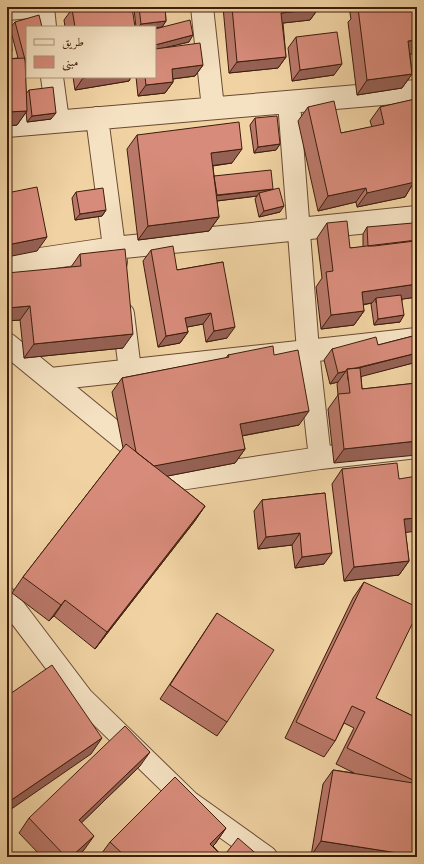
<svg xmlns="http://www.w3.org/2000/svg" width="424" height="864" font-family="'IM FELL Double Pica',Amiri,serif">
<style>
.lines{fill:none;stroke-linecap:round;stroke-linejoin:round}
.street-casing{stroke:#6a4a32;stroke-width:24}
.street{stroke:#f5e2c3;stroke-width:22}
.wall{fill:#b97869;stroke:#3e1d0c}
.shaded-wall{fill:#966155;stroke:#3e1d0c}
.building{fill:#d78b7a;stroke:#3e1d0c}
</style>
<rect width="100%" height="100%" fill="#f0d2a3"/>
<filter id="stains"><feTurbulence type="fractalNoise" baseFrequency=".005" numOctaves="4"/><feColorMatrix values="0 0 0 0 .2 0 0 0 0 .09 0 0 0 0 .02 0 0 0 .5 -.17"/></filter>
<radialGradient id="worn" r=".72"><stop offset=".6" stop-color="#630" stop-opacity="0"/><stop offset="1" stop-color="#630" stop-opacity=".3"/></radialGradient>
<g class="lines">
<g class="street-casing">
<path id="street" d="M43,7L45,27
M202,7L213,108
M7,9L30,7
M52,77L58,121
M289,102L308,351L320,458
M97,118L116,262
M7,126L417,91
M7,264L114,248L417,217
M123,314L130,370
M7,344L173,480L320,458L417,447
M51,379L417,339
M7,599L82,698L189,802L266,857"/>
</g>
<use href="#street" class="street"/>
</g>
<path class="wall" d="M135,7H165L166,21L162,27L189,42L167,47L203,65L195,76L173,79V82L165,93L138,96L136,77H155L158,28L155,27H136L134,9Z
M223,7H318V9L310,20L283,23L286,57L278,68L229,73Z
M349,7H417V53L410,54L412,74L402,88L357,95L348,22L351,19Z
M72,9L135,27H65L64,20Z
M15,22L27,27V73H25L26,94L29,90L51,119L27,122L26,112L17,125L7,126V59L18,58L10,28Z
M296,37L334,75L292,81L288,48Z
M73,77H131L129,81L75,90Z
M417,96L412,185L405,197L357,207L356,202L318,211L298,121L308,107L341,133L372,127L370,121L380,107L412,100L415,97Z
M255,118L280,144L276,150L254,153L250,125Z
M137,135L232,163L213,166L214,176L273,189L272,190L280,212L259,217L255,199L257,196L217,201L219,217L209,231L138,240L127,149Z
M76,192L106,210L102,216L75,220L72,198Z
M327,223L350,248L363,247V234L367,227L415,241L417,240V297L402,299L400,322L374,325L371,304L372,303L363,305L364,311L354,325L321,329L316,287L322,278L317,238Z
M151,250L177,270L223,262L227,338L206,342L203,324L187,327L188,332L180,343L158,347L143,261Z
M80,254L123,348L24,358L20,320L7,321L71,267Z
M417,335V362L361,376L362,389L417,383L334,463L328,409L338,395L337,384L338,382L330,384L324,360L332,349L378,345Z
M228,355H274L299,425L242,436L245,449L235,463L167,476L205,506L194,522L95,649L54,616L49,621L12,593L23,577L123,448L112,392L122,378L226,358Z
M342,469L399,479L409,561L399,575L344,581L332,484Z
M325,493L324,564L295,568L292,545L258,549L254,511L262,500Z
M364,582L376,698L417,718V857L311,856L323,784L333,770L354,773L336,764L354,728L344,723L335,741L324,757L285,738L353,598Z
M217,613L227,722L217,736L160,699Z
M140,766L81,823L84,850L76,857H42L19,833L29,818Z
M226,828L215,844L213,846L223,857H260H99L110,842Z"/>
<path class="shaded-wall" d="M318,9L310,20L274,24L281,13Z
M166,21L162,27L155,28V27H138L141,24Z
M193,35L189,42L155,50V45Z
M417,40V53L398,56L408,41Z
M7,51H12L7,57Z
M286,57L278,68L229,73L237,62Z
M342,64L334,75L292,81L300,70Z
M203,65L195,76L164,80L172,69Z
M27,68V73L23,74Z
M412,74L402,88L357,95L367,80Z
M91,77H131L129,81L75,90L83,78Z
M173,82L165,93L138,96L146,85Z
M27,111L17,125L7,126V112Z
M56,113L51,119L27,122L32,116Z
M280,144L276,150L254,153L258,147Z
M242,149L232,163L201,167L211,153Z
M417,172V184L412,185L405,197L357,207L367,193L413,173Z
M366,188L356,202L318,211L328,196Z
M273,189L268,195L259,193L257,196L208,202L213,196Z
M284,206L280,212L259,217L264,211Z
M106,210L102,216L75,220L80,214Z
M219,217L209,231L138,240L148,226Z
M47,237L37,251L7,257V245Z
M417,284V297L376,303V298L372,303L352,306L362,292Z
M30,306L20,320L7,321V308Z
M364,311L354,325L321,329L331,315Z
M211,313L203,324L177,329L185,318Z
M404,315L400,322L374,325L378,319Z
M235,327L227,338L206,342L214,331Z
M188,332L180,343L158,347L166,336Z
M133,334L123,348L24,358L34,344Z
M417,353V362L348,380L347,371Z
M346,371L338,382L330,384L338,373Z
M309,411L299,425L230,438L240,424Z
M417,441V455L334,463L344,449Z
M245,449L235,463L142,481L152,466Z
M205,506L194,522L95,649L107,632Z
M417,518V531L394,534L404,519Z
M300,533L292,545L258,549L266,537Z
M332,553L324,564L295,568L302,557Z
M409,561L399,575L344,581L354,567Z
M65,600L54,616L49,621L61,605Z
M102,738L91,754L7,812V803Z
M150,752L140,766L69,835L79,820Z
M226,828L215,844L202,857L210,844Z
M94,836L84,850L76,857H71Z
M321,841L417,856V857H321L311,856Z"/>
<path class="building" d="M86,7H132L135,27H75L72,9Z
M139,7H165L166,21L141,24Z
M232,7H318V9L281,13L286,57L237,62Z
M361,7H417V40L408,41L412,74L367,80L358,8H361Z
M39,15L42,27H27V67L15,22Z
M7,18H9L12,51H7Z
M190,20L193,35L155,45V29Z
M337,32L342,64L300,70L296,37Z
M200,43L203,65L172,69L173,82L146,85L145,77H155V49Z
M25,58L27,111L7,112V59Z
M83,77H91L83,78Z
M53,87L56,113L32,116L29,90Z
M417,96V172L413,173L415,182L367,193L366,188L328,196L308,107L334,101L341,133L384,124L380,107L415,99V97Z
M277,116L280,144L258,147L255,118Z
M239,122L242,149L211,153L219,217L148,226L137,135Z
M271,170L273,189L217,195L214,176Z
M37,187L47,237L7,245V193Z
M103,188L106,210L80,214L76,192Z
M279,188L284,206L264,211L259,193Z
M347,221L350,248L417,240V284L362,292L364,311L331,315L326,272L333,271L327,223Z
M413,223L415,241L374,246H368L367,227Z
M173,246L177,270L223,262L235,327L214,331L211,313L185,318L188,332L166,336L151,250Z
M125,249L133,334L34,344L30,306L7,308V273L81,266L80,254Z
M401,295L404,315L378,319L376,298Z
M417,335V353L356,368L347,369L346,371L338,373L332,349L376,337L378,345Z
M273,346L274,355L298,350L309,411L240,424L245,449L154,466L136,452L122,378L229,357L228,355Z
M360,368L362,389L417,383V441L344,449L338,394L350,393L347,369Z
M126,444L205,506L107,632L65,600L61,605L23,577Z
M397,463L399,479L417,476V518L404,519L409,561L354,567L342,469Z
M325,493L332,553L302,557L300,533L266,537L262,500Z
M364,582L417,607V614L376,698L417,718V782L347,748L365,712L352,706L335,741L296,722Z
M217,613L274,650L227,722L170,685Z
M52,665L102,738L7,803V696Z
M125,726L150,752L79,820L94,836L71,857H66L29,818Z
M333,770L413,783L417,784V856L321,841Z
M175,777L226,828L210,844L223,857H126L110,842Z
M238,838L260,857H223Z"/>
<rect width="424" height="864" fill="none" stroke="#f0d2a3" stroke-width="24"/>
<rect x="8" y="8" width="408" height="848" fill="none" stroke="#3e1d0c" stroke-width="2"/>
<rect x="12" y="12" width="400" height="840" fill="none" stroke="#3e1d0c"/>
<rect x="26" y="26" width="130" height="52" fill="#f5e2c3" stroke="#ac937a"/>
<rect x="34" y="39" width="20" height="6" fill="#f5e2c3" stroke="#ac937a"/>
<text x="62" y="46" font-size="12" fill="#3e1d0c">طريق</text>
<rect x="34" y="56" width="20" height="12" fill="#d78b7a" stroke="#ac937a"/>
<text x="62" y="66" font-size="12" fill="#3e1d0c">مبنى</text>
<rect width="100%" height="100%" filter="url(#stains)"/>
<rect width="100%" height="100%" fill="url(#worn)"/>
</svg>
